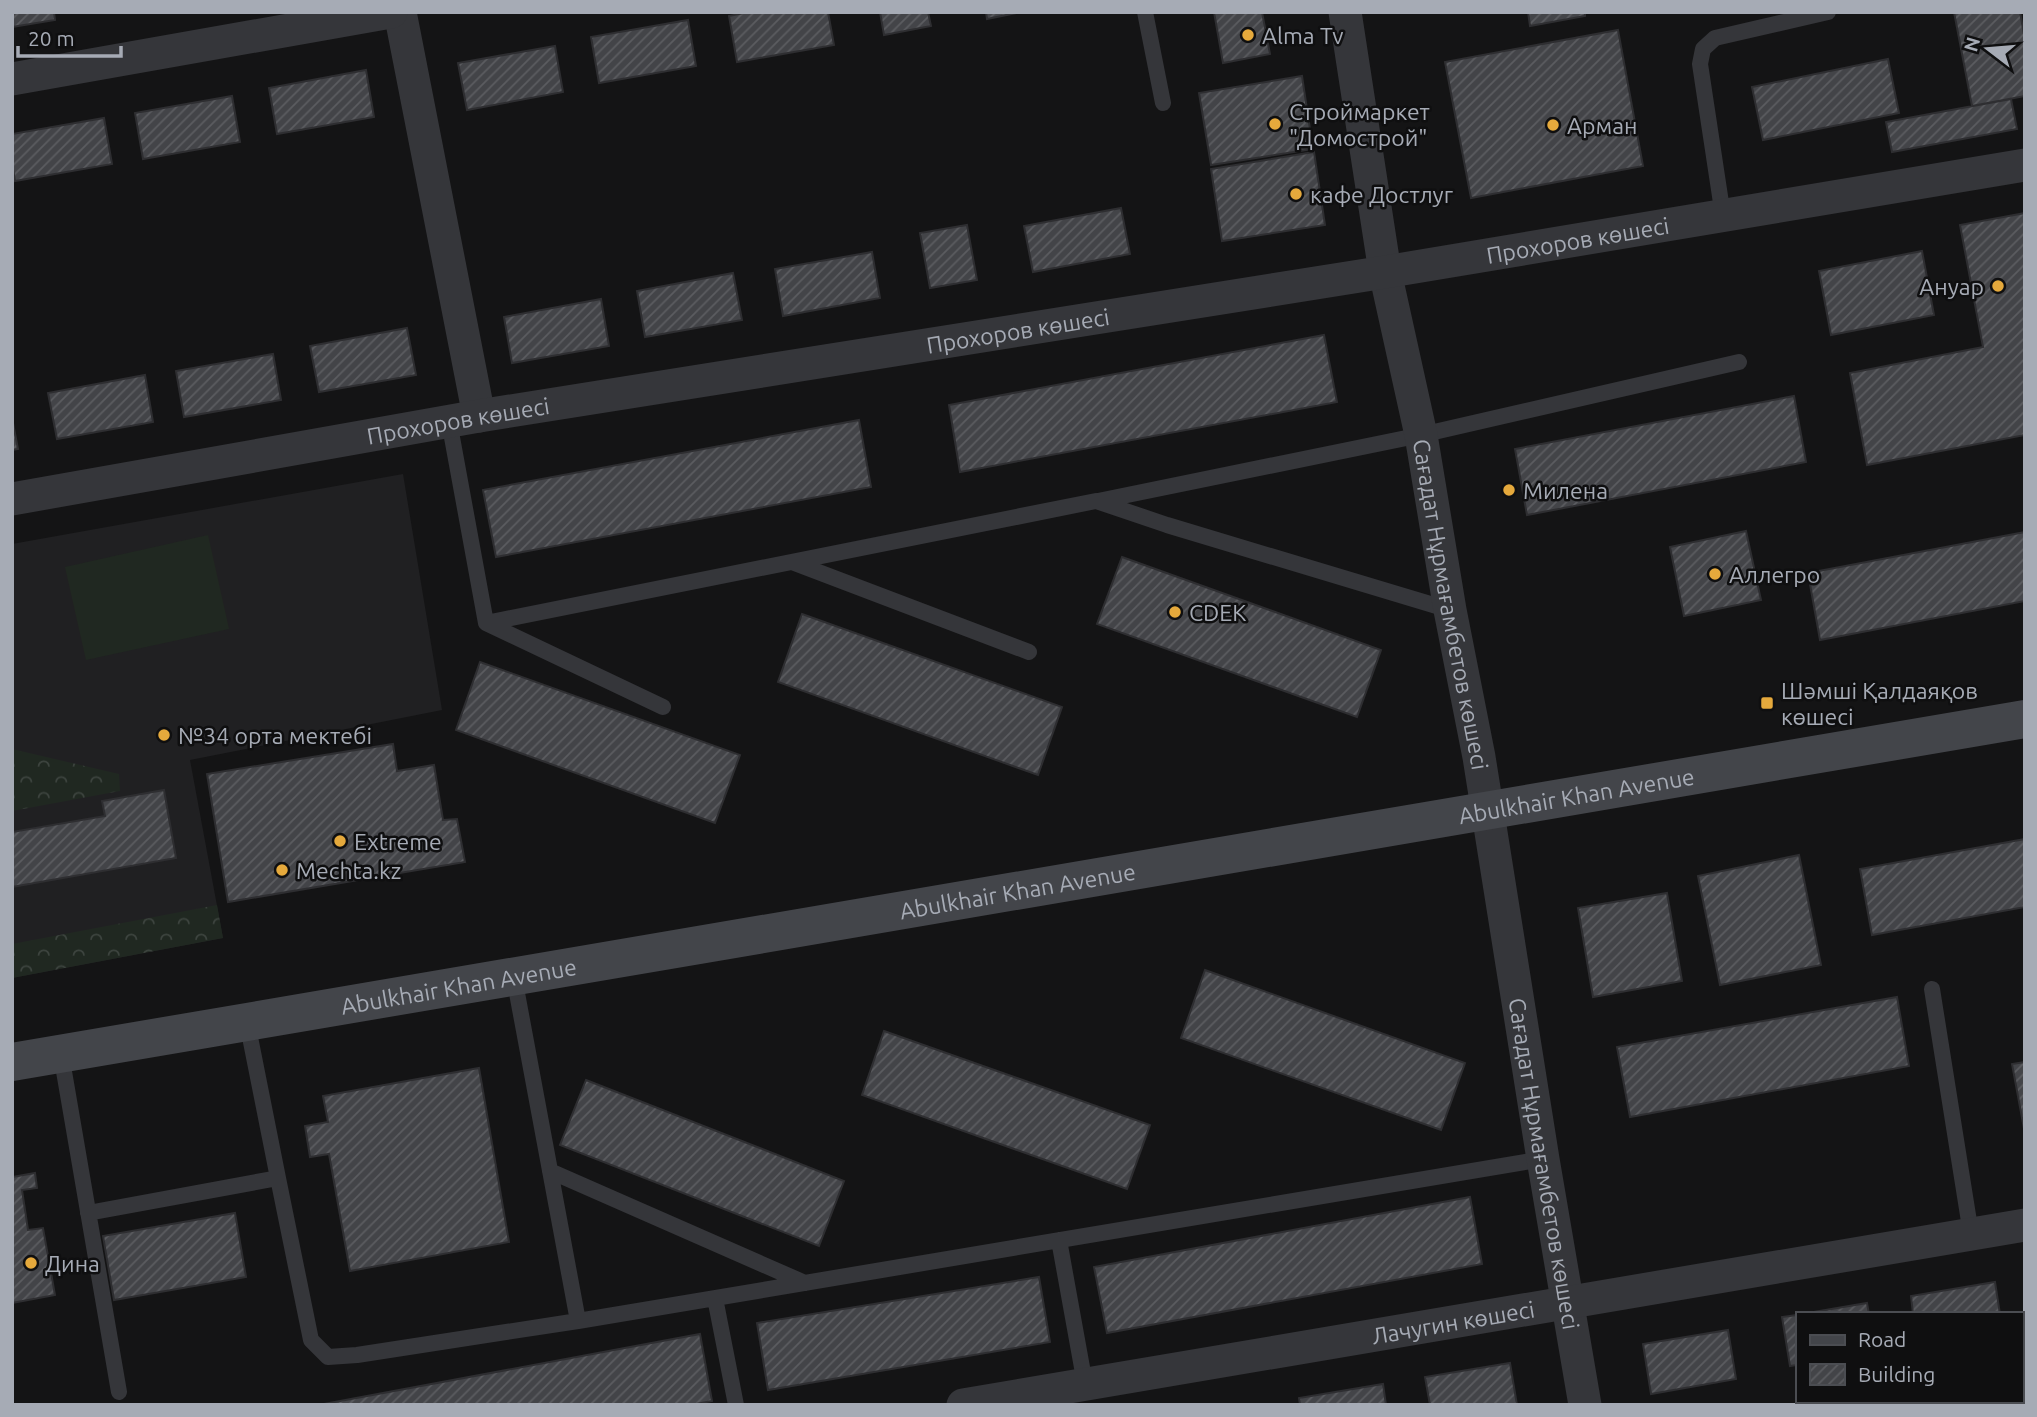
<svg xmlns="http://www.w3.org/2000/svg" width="2037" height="1417" font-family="Ubuntu,sans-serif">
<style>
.built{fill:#202022}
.forest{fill:url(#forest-crowns)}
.garden{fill:#202821}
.building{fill:url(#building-hatch);stroke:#2e2e31;stroke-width:2}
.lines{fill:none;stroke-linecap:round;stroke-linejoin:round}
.lane{stroke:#35363a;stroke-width:16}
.street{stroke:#35363a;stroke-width:33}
.secondary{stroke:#43454a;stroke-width:38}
.poi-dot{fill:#e5a93c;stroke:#0f0f10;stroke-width:2.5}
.labels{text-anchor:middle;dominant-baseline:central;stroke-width:5;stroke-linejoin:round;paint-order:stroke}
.poi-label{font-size:23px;fill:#a6abb5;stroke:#0f0f10;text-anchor:start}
.street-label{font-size:23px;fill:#a6abb5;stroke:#0f0f10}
</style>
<defs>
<pattern id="forest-crowns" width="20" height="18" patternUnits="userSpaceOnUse" patternTransform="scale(1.75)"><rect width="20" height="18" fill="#202821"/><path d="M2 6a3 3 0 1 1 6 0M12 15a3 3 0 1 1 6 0" fill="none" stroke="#3d443f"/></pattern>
<pattern id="building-hatch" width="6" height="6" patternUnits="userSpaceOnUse" patternTransform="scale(1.75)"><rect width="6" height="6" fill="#434448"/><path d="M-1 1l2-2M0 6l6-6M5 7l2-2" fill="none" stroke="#5b5c60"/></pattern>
</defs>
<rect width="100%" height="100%" fill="#141415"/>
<path class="built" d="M403,474L442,710L190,760L223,938L12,978V544Z"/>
<path class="forest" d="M12,749L119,774L120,791L12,811Z
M217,905L223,938L12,978V944Z"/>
<path class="garden" d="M208,535L229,629L86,660L65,567Z"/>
<path class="building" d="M12,12H54L55,20L12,27Z
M748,12H828L834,45L737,62L729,16Z
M880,12H928L931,26L884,35Z
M986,12H1021L987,19Z
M1214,12H1262L1270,54L1223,63Z
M1528,12H1585V16L1530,26Z
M1954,12H2020L2025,40V96L1972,106Z
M688,20L696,66L599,83L591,37Z
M1618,30L1643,166L1471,198L1445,62Z
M555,46L563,92L467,110L458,63Z
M1888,59L1899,113L1763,140L1752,87Z
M366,70L374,117L277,134L269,88Z
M1302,76L1313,149L1211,165L1199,93Z
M232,96L240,142L143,159L135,113Z
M2011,99L2017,129L1892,152L1886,122Z
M104,118L112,164L15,181L12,164V134Z
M1314,152L1325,225L1222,241L1211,169Z
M1121,208L1130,254L1033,272L1024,226Z
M2025,213V435L1867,465L1850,373L1983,347L1960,225Z
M967,225L977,280L930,288L920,233Z
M1922,251L1934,315L1831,335L1819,271Z
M872,252L880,298L783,316L775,269Z
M733,273L742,320L645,337L637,291Z
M601,299L609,346L512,363L504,317Z
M407,328L416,375L319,392L310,346Z
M1324,335L1337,402L960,472L949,405Z
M273,354L281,400L184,417L176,371Z
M145,375L153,422L57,439L48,393Z
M1794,396L1806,462L1527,515L1515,449Z
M12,418L18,449L12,450Z
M859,420L871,487L496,557L483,490Z
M1746,531L1761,600L1684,616L1670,547Z
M2025,532V601L1820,640L1808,573Z
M1122,557L1381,650L1357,717L1097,624Z
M802,614L1062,707L1038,775L778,682Z
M480,662L740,755L715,823L456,730Z
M393,744L397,771L434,765L443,820L457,819L465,862L228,902L207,774Z
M164,790L176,858L12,887V832L105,816L102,801Z
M2025,839V907L1872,935L1860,869Z
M1799,855L1821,965L1720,985L1698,876Z
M1667,893L1682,981L1593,997L1578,908Z
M1205,970L1465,1063L1441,1130L1181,1038Z
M1897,997L1909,1066L1630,1117L1617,1047Z
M884,1031L1150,1125L1127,1189L862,1095Z
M2025,1062V1134L2012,1064Z
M479,1068L509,1242L350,1271L329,1154L310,1157L305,1126L328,1122L323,1096Z
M586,1080L844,1181L819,1246L560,1145Z
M35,1173L37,1188L22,1190L28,1230L43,1228L55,1295L12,1303V1177Z
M1470,1197L1482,1264L1107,1333L1094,1267Z
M235,1213L246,1277L114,1300L103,1236Z
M1039,1277L1050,1342L768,1390L757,1323Z
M1995,1282L2000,1314H1913L1911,1296Z
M1867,1303L1869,1314H1802Z
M1797,1315V1365L1790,1366L1782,1317Z
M1728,1330L1736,1379L1651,1394L1643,1344Z
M700,1334L712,1401L691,1405L324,1404Z
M1510,1363L1517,1405H1430L1425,1377Z
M1383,1384L1386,1405H1300L1299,1398Z"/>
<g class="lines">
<path class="lane" d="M1145,12L1163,103
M1723,216L1700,64L1703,49L1715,38L1828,12
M449,421L486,623L1096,501L1167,525L1450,610
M1098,501L1421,435L1739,362
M792,562L1029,652
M486,623L663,707
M514,977L578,1321L1543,1159
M1932,989L1971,1234
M61,1054L119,1392
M550,1171L805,1283
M278,1178L311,1340L328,1357L357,1355L578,1321
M88,1213L278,1178L247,1022
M1059,1240L1085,1384
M715,1298L736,1405"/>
<g class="street">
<path d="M400,12L479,416"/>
<path id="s1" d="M1345,12L1385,272L1421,435L1450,610L1479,757L1543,1159L1585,1405"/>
<path d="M12,79L391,12"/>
<path id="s2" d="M12,499L479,416L1385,272L2025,165"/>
<path id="s3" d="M963,1405L2025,1225"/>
</g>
<path class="secondary" id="s4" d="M12,1062L2025,719"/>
</g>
<g class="poi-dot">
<circle cx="1248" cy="35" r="7"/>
<circle cx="1275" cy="124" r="7"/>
<circle cx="1553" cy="125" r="7"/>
<circle cx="1296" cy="194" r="7"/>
<circle cx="1998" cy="286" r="7"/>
<circle cx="1509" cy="490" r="7"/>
<circle cx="1715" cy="574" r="7"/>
<circle cx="1175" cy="612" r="7"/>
<rect x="1760" y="696" width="14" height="14" rx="3.5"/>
<circle cx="164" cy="735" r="7"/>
<circle cx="340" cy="841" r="7"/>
<circle cx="282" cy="870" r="7"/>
<circle cx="31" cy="1263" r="7"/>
</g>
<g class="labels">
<g class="poi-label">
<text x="1262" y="35">Alma Tv</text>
<text x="1289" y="111">Строймаркет<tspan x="1289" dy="26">"Домострой"</tspan></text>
<text x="1567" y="125">Арман</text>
<text x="1310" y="194">кафе Достлуг</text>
<text x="1984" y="286" text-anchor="end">Ануар</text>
<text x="1523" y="490">Милена</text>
<text x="1729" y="574">Аллегро</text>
<text x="1189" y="612">CDEK</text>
<text x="1781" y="690">Шәмші Қалдаяқов<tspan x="1781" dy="26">көшесі</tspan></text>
<text x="178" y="735">№34 орта мектебі</text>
<text x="354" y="841">Extreme</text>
<text x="296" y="870">Mechta.kz</text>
<text x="45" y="1263">Дина</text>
</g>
<g class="street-label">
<text stroke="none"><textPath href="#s2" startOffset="1587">Прохоров көшесі</textPath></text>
<text stroke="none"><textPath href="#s2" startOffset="1020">Прохоров көшесі</textPath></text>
<text stroke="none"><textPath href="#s2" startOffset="453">Прохоров көшесі</textPath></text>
<text stroke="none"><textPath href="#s1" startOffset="602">Сағадат Нұрмағамбетов көшесі</textPath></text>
<text stroke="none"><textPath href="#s4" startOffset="1587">Abulkhair Khan Avenue</textPath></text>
<text stroke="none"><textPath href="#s4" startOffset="1020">Abulkhair Khan Avenue</textPath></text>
<text stroke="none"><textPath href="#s4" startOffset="453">Abulkhair Khan Avenue</textPath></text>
<text stroke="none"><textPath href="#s1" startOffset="1169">Сағадат Нұрмағамбетов көшесі</textPath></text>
<text stroke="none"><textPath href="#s3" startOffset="497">Лачугин көшесі</textPath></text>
</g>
</g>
<rect width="2037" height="1417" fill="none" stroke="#a6abb5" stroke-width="28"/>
<rect x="1796" y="1312" width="228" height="91" fill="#0f0f10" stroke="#4b4d52" stroke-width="2"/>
<rect x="1810" y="1335" width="35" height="10" fill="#43454a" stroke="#4b4d52" stroke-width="2"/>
<text x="1858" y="1347" font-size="21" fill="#a6abb5">Road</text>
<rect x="1810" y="1364" width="35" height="21" fill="url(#building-hatch)" stroke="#4b4d52" stroke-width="2"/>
<text x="1858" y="1382" font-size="21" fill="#a6abb5">Building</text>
<g transform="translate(1988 49) rotate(286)" stroke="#0f0f10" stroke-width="5" paint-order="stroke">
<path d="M0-5L12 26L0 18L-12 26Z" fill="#a6abb5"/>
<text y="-10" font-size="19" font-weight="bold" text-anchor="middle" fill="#a6abb5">N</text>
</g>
<path d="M18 46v10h103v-10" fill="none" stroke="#a6abb5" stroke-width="3.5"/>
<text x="28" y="46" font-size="21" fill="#a6abb5" stroke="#0f0f10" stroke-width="5" paint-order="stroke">20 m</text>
</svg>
